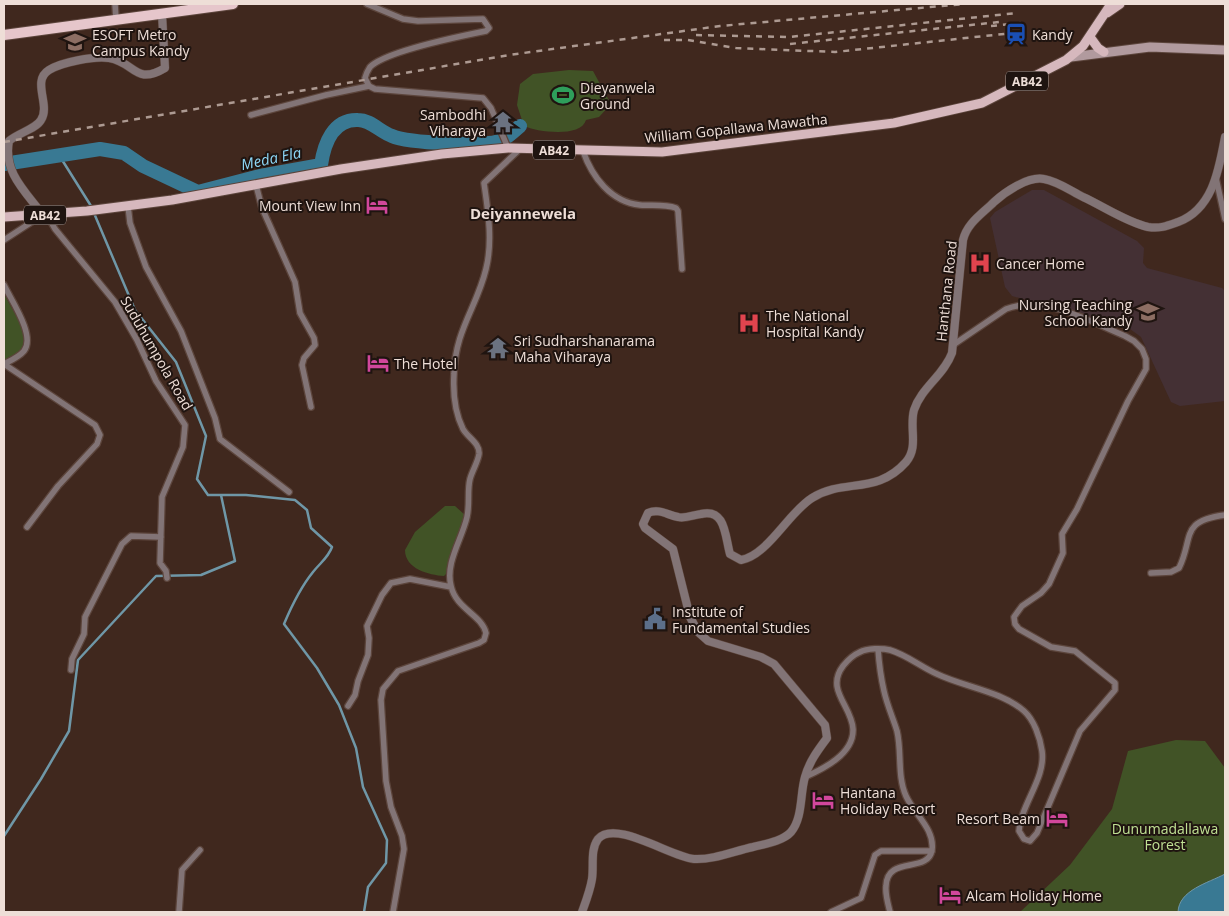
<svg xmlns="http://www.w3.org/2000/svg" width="1229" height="916" font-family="'Open Sans',sans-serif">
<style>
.education{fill:#443034}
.green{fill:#415326}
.water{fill:#397993;stroke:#6f97a7}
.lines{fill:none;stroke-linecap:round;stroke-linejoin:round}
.stream{stroke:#6f97a7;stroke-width:2.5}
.river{stroke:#397993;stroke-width:14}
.minor-casing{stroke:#5c453c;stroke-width:8}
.tertiary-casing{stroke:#5c453c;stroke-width:9}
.secondary-casing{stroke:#5c453c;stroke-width:11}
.primary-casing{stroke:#5c453c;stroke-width:11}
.trunk-casing{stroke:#5c453c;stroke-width:12}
.minor{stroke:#827476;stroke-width:5.5}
.tertiary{stroke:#827476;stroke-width:8}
.secondary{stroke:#b19a9e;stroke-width:9}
.primary{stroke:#d6b8bd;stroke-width:9}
.trunk{stroke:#e6c6cb;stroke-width:10}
.rail{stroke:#ad9a92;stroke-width:2.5;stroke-dasharray:6 6;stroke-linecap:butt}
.labels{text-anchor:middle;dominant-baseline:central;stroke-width:4;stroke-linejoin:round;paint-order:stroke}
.shield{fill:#1f1410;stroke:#b0a19b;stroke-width:1}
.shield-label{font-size:12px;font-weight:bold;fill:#eeded7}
.poi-label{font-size:14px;fill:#eeded7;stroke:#1f1410;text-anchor:start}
.street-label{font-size:14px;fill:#eeded7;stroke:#1f1410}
.park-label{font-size:14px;fill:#bfe093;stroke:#1f1410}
.water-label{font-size:15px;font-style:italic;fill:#8dd6f6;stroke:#1f1410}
.neighbourhood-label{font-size:15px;font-weight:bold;fill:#eeded7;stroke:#1f1410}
</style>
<rect width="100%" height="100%" fill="#40281e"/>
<path class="education" d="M1032,190H1044L1137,241L1144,248L1143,263L1147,268L1222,288L1225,291V401L1180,406L1171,402L1141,337L1130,329L1012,296L1005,287L990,218L995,212Z"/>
<path class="green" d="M569,70L593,71L611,104L599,117L586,120C581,138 537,132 524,126L517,105L520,84L533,74Z
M4,294C10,306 29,333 25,346C22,354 11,359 4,364Z
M445,506H455L465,515L448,572L444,576C429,575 405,569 405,550L415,532Z
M1176,740L1205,741L1225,768V874C1209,882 1180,891 1178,912H1020L1070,865L1112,809L1128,751Z"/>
<path class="water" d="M1225,874V912H1178C1179,890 1208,883 1225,874Z"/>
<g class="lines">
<path class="stream" d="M59,155L91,206L135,310L176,362L206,436L197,479L208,495H246L295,500L307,510L311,528L332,547C328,558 320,563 313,572C300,588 292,605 284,624L317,668L339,705L356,748L363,787L387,840L386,863L368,887L364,912
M4,836L41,779L69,731L78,660L156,576L201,575L235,561L221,495"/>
<path class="river" d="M4,164L100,149L124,153L143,166L198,192L260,176L321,165C324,144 333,119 358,120C371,120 380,132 392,136C408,143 487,147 502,140C508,137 514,131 520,126"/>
<g class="minor-casing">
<path id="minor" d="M115,4L116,19
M367,4L403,19L418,21L483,19L489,28L486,31C461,36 386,51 370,67C368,70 366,74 365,78L369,86L375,89L483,98L491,108L508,148
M251,115L326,95L369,86
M583,151C592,177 611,202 640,205C652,206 665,204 676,208L678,211L682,269
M1216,178L1225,219
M256,185L262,208L295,282L300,313L314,338L315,345L304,358L302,365L311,407
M128,206L130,223L146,267L181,331L215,418L220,439L289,492
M47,215L55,229L115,302L137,340L156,381L185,425L183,447L162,497L160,563L166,571L167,578
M4,240L41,216
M4,285C11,300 36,336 24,351C19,357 10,361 4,364
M4,364L95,425L100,435L97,444L58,486L27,527
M1151,573L1171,572L1179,568C1194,538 1179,521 1225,515
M878,649C879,663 881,678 884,691C887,705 893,718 897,731C902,752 897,776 906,796C914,814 935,829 932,850C928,874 887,855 886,886C885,894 888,904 890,912
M71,670L72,659L84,634L85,617L122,544L131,536L161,537
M348,706L355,695L358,681L368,655L369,638L367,626L382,595L391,583L410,579L451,587
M805,777C823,769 854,754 853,729C852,706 825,690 843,666C847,661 853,655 860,652C867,648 882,648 890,650C907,655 921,667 937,674C964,687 1001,691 1024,711C1034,720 1040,737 1042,751C1046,778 1021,804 1019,831L1024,839L1030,841L1037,833L1080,731L1115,690V683L1075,651L1051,647L1019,629L1015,624L1014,617L1022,606L1041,593L1049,584L1063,553L1062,534L1077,509L1128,401L1146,369V359L1142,349L1134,341L1125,336C1090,322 1045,294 1006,309L953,345
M179,912L182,870L200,850
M393,912L404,849L402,836L391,807L386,781L381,700L383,689L398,671L479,643L484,640L486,633C482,615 456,609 451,586C445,563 462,539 467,517C470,504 467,491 470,479C472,471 478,462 479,454C480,443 468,438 463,429C455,413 453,391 454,374C455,330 477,307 486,269C493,241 488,211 484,183L521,148
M831,912L861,898L875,855L881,851H932"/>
</g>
<g class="tertiary-casing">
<path id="tertiary" d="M43,215C25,191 3,172 9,141C18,133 36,129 41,120C51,105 31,81 49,70C62,62 94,56 109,58C135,62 135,86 165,68L162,14
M582,912C586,901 590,891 592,879C594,866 590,850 598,839C615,819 671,857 694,859C714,860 734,851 753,847C765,844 783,841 791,832C803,818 800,793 805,777C809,762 818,750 827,738L825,725L774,664L761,657L708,641L698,632L690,617L673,549L645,528L643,524L648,513C659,508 667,515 678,517C685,519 693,515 701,514C726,508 725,537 730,554L741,560C768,555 788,513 812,498C844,478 877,495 906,462C919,447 909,428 914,410C921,388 944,375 952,353L963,240C967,223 982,214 994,202C1005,192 1028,176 1044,179C1057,181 1071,191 1083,197C1103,206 1126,222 1148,227C1160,229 1167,226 1178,222C1213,209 1219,169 1225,137"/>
</g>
<g class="secondary-casing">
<path id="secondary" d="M1071,57L1150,47L1225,50"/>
</g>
<g class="primary-casing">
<path id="primary" d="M1107,13L1120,4
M1090,37L1098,48L1104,52
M4,217L87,211L172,200L341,169L442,154L508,148L662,152L894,123L982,103L1066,60L1083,46L1111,4"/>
</g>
<g class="trunk-casing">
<path id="trunk" d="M4,35L233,4"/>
</g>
<use href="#minor" class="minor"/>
<use href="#tertiary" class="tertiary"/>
<use href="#secondary" class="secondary"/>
<use href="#primary" class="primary"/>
<use href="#trunk" class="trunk"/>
<path class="rail" d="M991,26L1021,23
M696,35L789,37L1017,13
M664,40H688L736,48L835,52L1022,32
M790,44L999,22
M4,142L509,55L720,26L964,4"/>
</g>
<defs>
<g id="station-bare" transform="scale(1.725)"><path d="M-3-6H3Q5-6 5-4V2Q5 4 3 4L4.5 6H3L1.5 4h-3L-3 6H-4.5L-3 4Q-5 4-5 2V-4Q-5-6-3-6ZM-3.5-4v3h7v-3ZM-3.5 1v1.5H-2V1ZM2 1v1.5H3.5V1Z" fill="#1a4fb4" stroke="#1f1410" stroke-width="2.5" paint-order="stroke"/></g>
<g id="university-bare" transform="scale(1.725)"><path d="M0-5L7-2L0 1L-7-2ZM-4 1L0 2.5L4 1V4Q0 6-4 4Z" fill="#8d6e63" stroke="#1f1410" stroke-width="2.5" paint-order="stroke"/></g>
<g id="stadium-bare" transform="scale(1.725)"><path d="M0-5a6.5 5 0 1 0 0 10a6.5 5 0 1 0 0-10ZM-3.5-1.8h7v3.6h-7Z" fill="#2e9e5b" stroke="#1f1410" stroke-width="2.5" paint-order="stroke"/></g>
<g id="temple-bare" transform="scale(1.725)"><path d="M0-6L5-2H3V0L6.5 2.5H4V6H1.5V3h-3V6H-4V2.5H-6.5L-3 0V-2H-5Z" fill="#6b7280" stroke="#1f1410" stroke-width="2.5" paint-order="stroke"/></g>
<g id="hotel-bare" transform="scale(1.725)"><path d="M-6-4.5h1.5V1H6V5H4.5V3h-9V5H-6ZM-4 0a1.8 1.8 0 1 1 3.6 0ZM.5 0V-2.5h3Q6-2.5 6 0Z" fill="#d1479c" stroke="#1f1410" stroke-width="2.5" paint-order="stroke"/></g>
<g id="hospital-bare" transform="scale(1.725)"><path d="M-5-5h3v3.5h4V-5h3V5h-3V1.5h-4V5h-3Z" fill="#e0444e" stroke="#1f1410" stroke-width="2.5" paint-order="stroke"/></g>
<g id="civic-bare" transform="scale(1.725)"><path d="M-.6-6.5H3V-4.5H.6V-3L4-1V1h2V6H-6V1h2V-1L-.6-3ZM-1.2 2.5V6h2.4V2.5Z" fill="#5c6f8a" stroke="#1f1410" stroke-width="2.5" paint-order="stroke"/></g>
</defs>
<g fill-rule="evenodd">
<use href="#station-bare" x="1016" y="34"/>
<use href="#university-bare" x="75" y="42"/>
<use href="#stadium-bare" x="563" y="95"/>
<use href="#temple-bare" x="503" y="122"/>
<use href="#hotel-bare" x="377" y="205"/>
<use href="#hospital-bare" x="980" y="263"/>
<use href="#university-bare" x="1148" y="312"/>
<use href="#hospital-bare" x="749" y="323"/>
<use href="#temple-bare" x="498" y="348"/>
<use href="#hotel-bare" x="378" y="363"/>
<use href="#civic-bare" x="655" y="619"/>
<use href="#hotel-bare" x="823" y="800"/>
<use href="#hotel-bare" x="1057" y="818"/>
<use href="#hotel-bare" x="950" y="895"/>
</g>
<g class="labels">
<g class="shield">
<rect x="1006" y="71.5" width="42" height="19" rx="4"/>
<rect x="533" y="140.5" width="42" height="19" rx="4"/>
<rect x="24" y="205.5" width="42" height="19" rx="4"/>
</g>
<g class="shield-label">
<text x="1027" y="81">AB42</text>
<text x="554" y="150">AB42</text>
<text x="45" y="215">AB42</text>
</g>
<g class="poi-label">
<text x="92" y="34">ESOFT Metro<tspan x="92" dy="16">Campus Kandy</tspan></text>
<text x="1032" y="34">Kandy</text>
<text x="580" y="87">Dieyanwela<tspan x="580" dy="16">Ground</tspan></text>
<text x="486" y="114" text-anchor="end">Sambodhi<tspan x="486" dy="16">Viharaya</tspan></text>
<text x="361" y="205" text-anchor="end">Mount View Inn</text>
<text x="996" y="263">Cancer Home</text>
<text x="1132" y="304" text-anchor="end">Nursing Teaching<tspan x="1132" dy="16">School Kandy</tspan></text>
<text x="766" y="315">The National<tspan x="766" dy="16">Hospital Kandy</tspan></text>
<text x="514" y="340">Sri Sudharshanarama<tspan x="514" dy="16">Maha Viharaya</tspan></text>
<text x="394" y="363">The Hotel</text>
<text x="672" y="611">Institute of<tspan x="672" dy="16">Fundamental Studies</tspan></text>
<text x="840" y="792">Hantana<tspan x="840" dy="16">Holiday Resort</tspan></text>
<text x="1040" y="818" text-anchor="end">Resort Beam</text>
<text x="966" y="895">Alcam Holiday Home</text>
</g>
<g class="street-label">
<text transform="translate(736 128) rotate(-6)">William Gopallawa Mawatha</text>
<text transform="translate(946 291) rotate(-84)">Hanthana Road</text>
<text transform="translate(157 353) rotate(60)">Suduhumpola Road</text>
</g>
<g class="park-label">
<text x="1165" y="828">Dunumadallawa<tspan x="1165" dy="16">Forest</tspan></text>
</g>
<g class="water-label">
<text transform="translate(271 158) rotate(-12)">Meda Ela</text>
</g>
<g class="neighbourhood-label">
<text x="523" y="213">Deiyannewela</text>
</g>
</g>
<rect width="1229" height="916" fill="none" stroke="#eeded7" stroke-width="10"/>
</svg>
